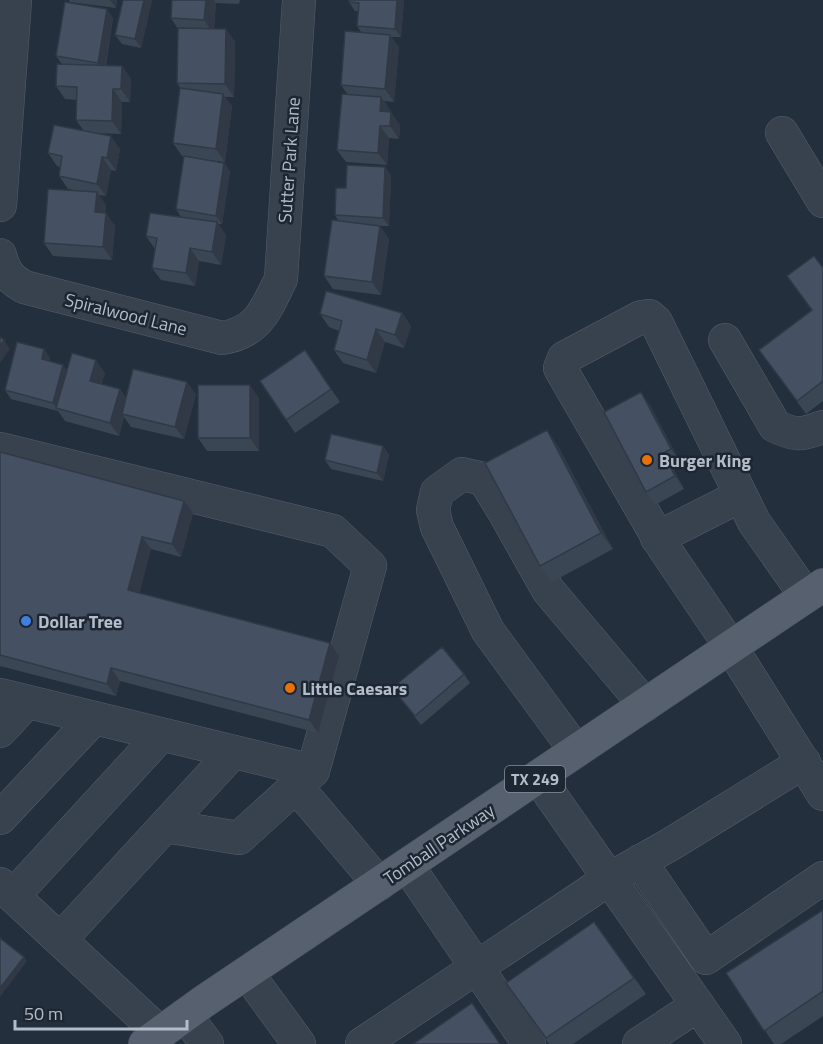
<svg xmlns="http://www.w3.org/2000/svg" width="823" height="1044" font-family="'Titillium Web',sans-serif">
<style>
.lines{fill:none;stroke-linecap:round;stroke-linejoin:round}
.minor-casing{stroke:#565f6c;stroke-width:34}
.major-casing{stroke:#414a57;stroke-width:34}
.minor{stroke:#38414e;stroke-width:33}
.major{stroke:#56606e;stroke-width:33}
.wall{fill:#3b4654}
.shaded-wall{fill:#303945}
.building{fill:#455162;stroke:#303945;stroke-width:1.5}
.food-dot{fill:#e8710a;stroke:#1d2633;stroke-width:2}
.shop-dot{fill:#3f7fe0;stroke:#1d2633;stroke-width:2}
.labels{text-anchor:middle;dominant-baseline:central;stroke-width:5;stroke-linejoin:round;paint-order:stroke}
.shield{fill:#1d2633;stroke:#878f9c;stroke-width:1.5}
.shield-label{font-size:16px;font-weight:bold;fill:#b4bcc9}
.street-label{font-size:18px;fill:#b4bcc9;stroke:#1d2633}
.poi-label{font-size:18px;font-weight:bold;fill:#b4bcc9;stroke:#1d2633;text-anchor:start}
</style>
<rect width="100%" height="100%" fill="#242f3e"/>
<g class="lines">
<g class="minor-casing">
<path id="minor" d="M782,133L823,201
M0,205L15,0
M0,255C5,273 9,278 24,287L222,338C259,332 266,309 281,279L299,0
M725,340L775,426C796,436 801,435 823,427
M0,449L333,531L370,566L313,771L239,838L165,826
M657,538L740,496
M806,596L754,522L656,322L649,316L641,317L564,358L560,368L664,548L731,647L823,794
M0,695L313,771
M0,731L27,702
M576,751L488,631L437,527L433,510L437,492L462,474L484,479L503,510L548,590L645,705
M538,777L725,1044
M296,786L379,884
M0,818L94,718
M640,861L706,958L823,878
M407,865L529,1044
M0,884L159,1032
M13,896L161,735
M60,940L233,752
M247,973L299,1044
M185,1015L207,1044
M362,1044L609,879L671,844L804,762
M639,1044L698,1005"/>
</g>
<g class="major-casing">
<path id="major" d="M145,1044L203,1002L823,585"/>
</g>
<use href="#minor" class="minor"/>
<use href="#major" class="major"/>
</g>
<path class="wall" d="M69,0H117L116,8L70,2Z
M123,0H152L141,48L122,44L115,35Z
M171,0H240L239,4L216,3L214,29H226L235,42L234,97H225L232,106L225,162L200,159L224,163L230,171L222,224H218L226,235L221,265L199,261L195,286L161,280L152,268L155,249L146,236L181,217L176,209L184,157L182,156L173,143L181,89L177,83L178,29L171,18L172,0Z
M349,0H404L401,37H391L399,47L394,102L384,101L390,110V112L400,125L399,139L389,138L387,165L346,162L337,150L348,95L341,85L361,32L357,26L358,11H355L349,2Z
M113,18L106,65L122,66L131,79L130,102H122L121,134L93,133L120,149L116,171L111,170L106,196L98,195L106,205L105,213L115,226L112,260L53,256L44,243L80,191L68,189L59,176L60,167L57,166L48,153L84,131L76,120L77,100L65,99L56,86L62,64L56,56Z
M385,167L391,176L389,226H380L389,239L381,295L333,289L324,276L338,220L335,215L346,188Z
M823,268V401L806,414L759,350L812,310L787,276Z
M402,313L411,326L404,348L385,342L376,373L343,363L334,350L339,331L329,327L320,314Z
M44,349L50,358L49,361L67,370L105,373L101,384L120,389L126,398L196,394L184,439L131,427L124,417L119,436L65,421L58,411L11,399L5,390Z
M305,350L340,402L295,433L260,381Z
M259,398V451H207L198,438Z
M650,405L680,462L672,466L684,489L655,505L646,492Z
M383,446L389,455L383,481L331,469L325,460Z
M558,446L613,549L552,582L540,566Z
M0,452L193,513L181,557L151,549L139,593L339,656L318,733L120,681L116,696L0,666Z
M464,674L470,683L421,725L392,688Z
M823,910V1016L781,1044H774L726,973Z
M594,922L646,994L573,1044H549L506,983Z"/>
<path class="shaded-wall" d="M110,0H117L116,8Z
M144,0H152L141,48L135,39Z
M206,0H214L216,3L213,33L204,20Z
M397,0H404L401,37L395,29Z
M107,9L113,18L104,72L98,63Z
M226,29L235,42L234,97L225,84Z
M390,35L399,47L394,102L385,89Z
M122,66L131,79L130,102L121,89Z
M113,89L122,102L121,134L112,121Z
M223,94L232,106L225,162L216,149Z
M381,97L390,110L389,124L380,111Z
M391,112L400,125L399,139L390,126Z
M380,126L389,138L387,165L378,153Z
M111,136L120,149L116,171L107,158Z
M102,157L111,170L106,196L97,184Z
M224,163L230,171L222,224L216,216Z
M385,167L391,176L389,226L383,218Z
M97,192L106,205L104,225L95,212Z
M106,213L115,226L112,260L103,247Z
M217,222L226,235L221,265L212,252Z
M380,226L389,239L381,295L372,282Z
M190,248L199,261L195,286L186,273Z
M402,313L411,326L404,348L395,335Z
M376,329L385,342L376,373L367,360Z
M4,340L10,349L0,363V346Z
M44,349L50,358L48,368L42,359Z
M96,360L105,373L99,394L90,381Z
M63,365L69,373L57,408L53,403Z
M187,382L196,394L184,439L175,427Z
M250,385L259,398V451L250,438Z
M120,389L129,402L122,414L124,417L119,436L110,423Z
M641,392L650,405L680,462L671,449Z
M547,430L558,446L613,549L601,533Z
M383,446L389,455L383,481L377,473Z
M663,453L672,466L684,489L675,476Z
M184,501L193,513L181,557L172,544Z
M142,537L151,549L137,603L128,590Z
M330,643L339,656L318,733L309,720Z
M111,668L120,681L116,696L107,684Z
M24,957L27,961L0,997V988Z"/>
<path class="building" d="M123,0H144L135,39L115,35Z
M172,0H206L204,20L171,18Z
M349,0H397L395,29L357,26L359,3L349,2Z
M65,2L107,9L98,63L56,56Z
M178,28L226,29L225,84L177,83Z
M345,31L390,35L385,89L341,85Z
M57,64L122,66L121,89H113L112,121L76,120L77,87L56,86Z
M180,88L223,94L216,149L173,143Z
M342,94L381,97L380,111L391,112L390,126H380L378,153L337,150Z
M54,125L111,136L107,158L102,157L97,184L59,176L62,156L48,153Z
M184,156L224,163L216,216L176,209Z
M347,165L385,167L383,218L335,215L336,188H346Z
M48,189L97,192L95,212L106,213L103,247L44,243Z
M150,213L217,222L212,252L190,248L186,273L152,268L157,238L146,236Z
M332,220L380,226L372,282L324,276Z
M814,256L823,268V381L797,401L759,350L812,310L787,276Z
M326,291L402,313L395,335L376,329L367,360L334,350L342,321L320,314Z
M0,337L4,340L0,346Z
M17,342L44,349L42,359L63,365L53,403L5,390Z
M305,350L331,389L286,420L260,381Z
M72,353L96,360L90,381L120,389L110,423L56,408Z
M133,369L187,382L175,427L122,414Z
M198,385H250V438H198Z
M641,392L671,449L663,453L675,476L646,492L604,412Z
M547,430L601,533L540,566L485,463Z
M331,434L383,446L377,473L325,460Z
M0,452L184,501L172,544L142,537L128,590L330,643L309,720L111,668L107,684L0,655Z
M442,647L464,674L415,716L392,688Z
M823,910V991L764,1031L726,973Z
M594,922L634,978L546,1038L506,983Z
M0,938L24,957L0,988Z
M472,1003L500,1044H413Z"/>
<g class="food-dot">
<circle cx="647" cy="460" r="6"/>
<circle cx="290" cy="688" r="6"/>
</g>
<circle class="shop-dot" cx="26" cy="621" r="6"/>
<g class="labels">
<rect class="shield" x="505" y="766" width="60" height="26" rx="4.5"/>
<g class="shield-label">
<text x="535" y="779">TX 249</text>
</g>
<g class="street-label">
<text transform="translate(289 160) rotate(-86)">Sutter Park Lane</text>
<text transform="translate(126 314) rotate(14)">Spiralwood Lane</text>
<text transform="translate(439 844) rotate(-34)">Tomball Parkway</text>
</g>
<g class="poi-label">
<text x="659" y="460">Burger King</text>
<text x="38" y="621">Dollar Tree</text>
<text x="302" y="688">Little Caesars</text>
</g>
</g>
<path d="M15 1020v9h172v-9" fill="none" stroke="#b4bcc9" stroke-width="3"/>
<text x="24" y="1020" font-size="18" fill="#b4bcc9" stroke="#1d2633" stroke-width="4.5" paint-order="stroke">50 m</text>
</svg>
